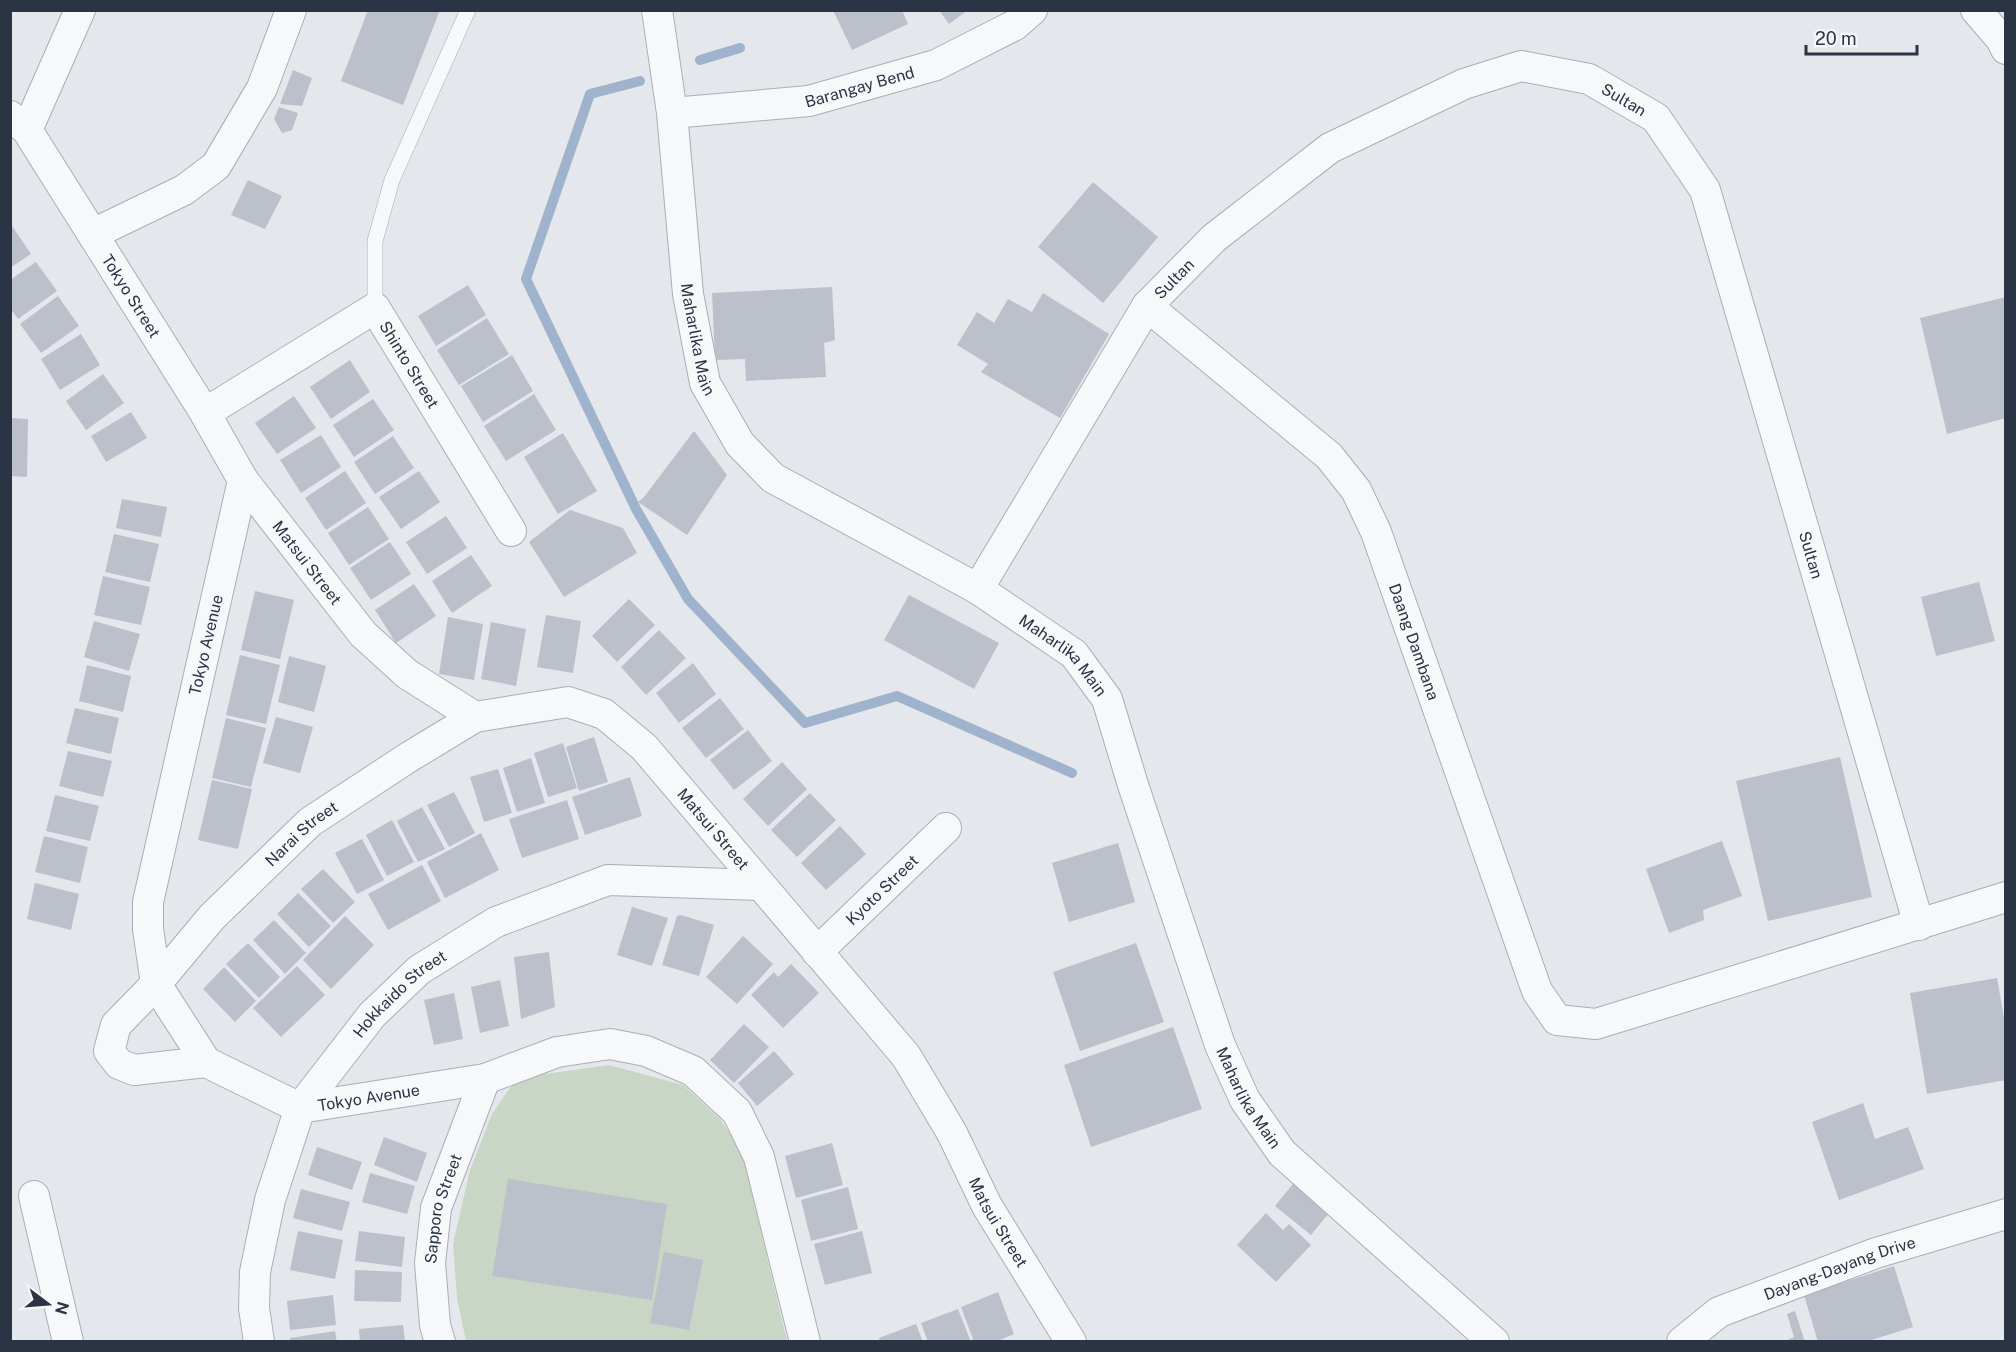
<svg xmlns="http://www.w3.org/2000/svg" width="2016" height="1352" font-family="'Public Sans',sans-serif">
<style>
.green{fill:#c9d6c5}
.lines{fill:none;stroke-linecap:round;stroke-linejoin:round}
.stream{stroke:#9fb4cc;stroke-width:10}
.building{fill:#bbc0ca}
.service-casing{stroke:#a9aeb7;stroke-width:16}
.minor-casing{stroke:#a9aeb7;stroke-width:32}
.service{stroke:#f7f8fa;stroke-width:15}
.minor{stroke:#f7f8fa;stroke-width:30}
.labels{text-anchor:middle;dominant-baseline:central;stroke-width:5;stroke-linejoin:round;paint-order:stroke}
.street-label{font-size:16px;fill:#2b3445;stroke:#f4f6f9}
</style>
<rect width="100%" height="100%" fill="#e4e7ec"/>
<path class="green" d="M609,1065L683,1085L720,1119L742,1152L787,1341H466L457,1298L453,1244L470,1170L492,1114L517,1078Z"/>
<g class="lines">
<path class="stream" d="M700,60L740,48
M640,81L590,94L526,279L636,509L688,599L805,723L897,696L1072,773"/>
</g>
<path class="building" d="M368,10H440L403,105L341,81Z
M833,10H902L908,24L852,50Z
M939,10H968L949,24Z
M293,70L312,78L302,106L280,104Z
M279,107L298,113L292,130L282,133L274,119Z
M248,180L282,196L265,229L231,215Z
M1093,182L1158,237L1103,303L1038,247Z
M10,223L31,254L10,268Z
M36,262L57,291L18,319L10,308V280Z
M468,285L486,315L436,346L418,316Z
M832,287L835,340L824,343L826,377L746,381L745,359L715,360L712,293Z
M1043,293L1109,334L1060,418L981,372L988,364L957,345L977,312L994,323L1008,299L1032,312Z
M58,296L79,326L41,353L20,324Z
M2006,297V418L1947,434L1920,318Z
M487,318L509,354L459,385L437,350Z
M81,334L100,365L60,390L41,359Z
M512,355L533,391L483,422L461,386Z
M350,360L370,392L331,419L310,387Z
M103,374L124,403L86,430L66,401Z
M534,394L556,430L506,461L484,426Z
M294,396L316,428L277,454L255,423Z
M373,399L394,430L354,457L333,425Z
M131,412L147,438L106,462L91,436Z
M10,418L28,419L27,477L10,476Z
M694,431L727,475L687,535L638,502L644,497Z
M563,433L597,491L558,514L524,457Z
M321,435L341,467L301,493L280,460Z
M393,436L414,468L375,494L354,462Z
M345,471L366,503L326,530L305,498Z
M419,471L440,502L401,529L379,497Z
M122,499L167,507L161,537L116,528Z
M368,507L389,539L349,565L328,533Z
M570,510L623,528L637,553L564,597L529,542Z
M446,516L467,548L427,574L406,542Z
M114,534L159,544L150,582L105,572Z
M390,542L411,574L371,600L350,568Z
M471,555L492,586L452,613L432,581Z
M103,576L150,587L141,625L94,615Z
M1979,582L1995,641L1936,656L1921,597Z
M414,584L436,616L396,643L375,610Z
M255,591L294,600L280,659L241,650Z
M909,595L999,643L974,689L884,640Z
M629,599L655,625L617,662L592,636Z
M546,615L581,621L573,673L537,667Z
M448,617L483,624L474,680L439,674Z
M94,621L140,634L129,671L84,657Z
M491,622L526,629L516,686L481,679Z
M659,630L686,658L646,695L621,667Z
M240,655L280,665L266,724L226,715Z
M289,656L326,666L314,712L278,702Z
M693,663L716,694L679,723L656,693Z
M87,665L131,676L123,712L79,701Z
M720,698L744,729L706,758L682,728Z
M75,708L119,718L111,754L66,743Z
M276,717L313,727L300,773L263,763Z
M226,718L266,728L251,787L212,778Z
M748,730L772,761L734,790L710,760Z
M594,737L608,782L579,791L566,747Z
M563,743L577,788L548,797L534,753Z
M68,751L112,761L103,797L59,786Z
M1840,757L1872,897L1768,921L1736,781Z
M531,758L545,803L517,812L503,768Z
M782,762L807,789L768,826L743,799Z
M498,769L512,813L484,822L470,777Z
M630,777L642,816L585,835L572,797Z
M212,780L252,789L238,849L198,840Z
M454,792L475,833L449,847L427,805Z
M810,793L836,820L797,857L771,830Z
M55,795L99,806L90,841L46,831Z
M567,800L579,839L522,858L509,819Z
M422,807L445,849L418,862L397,821Z
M392,820L414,862L387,876L366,835Z
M840,826L866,854L826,890L801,863Z
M481,833L499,870L445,898L427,862Z
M44,836L88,847L80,883L35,872Z
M362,839L384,880L357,894L335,853Z
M1722,841L1742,896L1703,910L1704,920L1669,933L1646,869Z
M1118,843L1135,902L1069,922L1052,863Z
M422,865L441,901L388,930L368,894Z
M323,869L355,902L333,923L301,889Z
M35,883L79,894L71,930L27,919Z
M298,893L331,926L309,947L277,914Z
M632,907L668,918L652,966L617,955Z
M681,915L714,925L699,976L662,965L677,916Z
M345,916L374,945L331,989L303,960Z
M274,920L306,953L285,974L253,940Z
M743,936L773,964L737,1004L706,977Z
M248,943L280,977L259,998L226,964Z
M1136,943L1164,1022L1080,1051L1053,972Z
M549,952L555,1007L521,1019L514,957Z
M791,964L819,993L783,1028L751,995L774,972L778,977Z
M297,966L325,995L281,1037L253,1008Z
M224,967L256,1001L235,1022L203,989Z
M1997,978L2006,1029V1080L1927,1094L1910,993Z
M500,980L509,1026L480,1033L471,987Z
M454,993L463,1039L434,1045L424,1000Z
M744,1024L769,1047L734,1083L710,1060Z
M1173,1027L1202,1109L1091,1147L1064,1065Z
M774,1051L794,1074L757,1106L738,1083Z
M1863,1103L1875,1139L1908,1127L1924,1169L1839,1200L1812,1122Z
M384,1137L427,1153L417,1182L374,1165Z
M832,1143L843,1185L796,1198L785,1156Z
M317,1147L362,1162L352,1190L308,1175Z
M370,1173L415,1186L407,1214L362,1202Z
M508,1179L667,1204L652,1300L492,1276Z
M1297,1179L1333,1208L1311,1235L1275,1206Z
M848,1187L858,1229L811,1241L801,1200Z
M301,1189L350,1202L342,1231L293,1218Z
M1266,1213L1283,1230L1289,1224L1311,1245L1276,1282L1237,1245Z
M298,1231L343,1240L335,1279L290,1270Z
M359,1231L405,1237L402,1267L355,1261Z
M862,1231L872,1273L825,1285L814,1244Z
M664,1252L703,1260L689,1330L650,1323Z
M1894,1266L1913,1327L1865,1342H1818L1804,1295Z
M355,1270L402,1272L401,1302L354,1301Z
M998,1292L1014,1334L995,1342H974L961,1307Z
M333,1295L336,1325L290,1330L287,1301Z
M958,1309L971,1342H928L921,1323Z
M1795,1311L1805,1342H1783L1794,1337L1787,1314Z
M916,1324L923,1342H880L879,1338Z
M403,1325L405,1342H360L359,1329Z
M335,1331L337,1342H290V1338Z"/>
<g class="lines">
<g class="service-casing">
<path id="service" d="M375,308V241L392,180L468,10"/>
</g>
<g class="minor-casing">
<g id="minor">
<path id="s1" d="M657,10L672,113L688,294L705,383L740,444L773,478L978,589L1074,654L1107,699L1133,785L1220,1045L1245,1100L1282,1153L1494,1342"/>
<path d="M1976,10L2001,39L2006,49"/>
<path id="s2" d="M672,113L809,101L936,65L1015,25L1032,10"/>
<path id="s3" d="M10,116L27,130L205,413L243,480L363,634L407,674L475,717"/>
<path d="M27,130L80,10"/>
<path d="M93,234L184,190L216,166L262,88L291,10"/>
<path id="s4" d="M1147,306L1329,456L1356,490L1376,532L1537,991L1557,1020L1596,1024L2006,897"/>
<path id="s5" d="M205,413L375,308L511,531"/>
<path id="s6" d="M243,480L148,902V929L156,984L206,1062L300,1108L485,1079L557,1052L610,1044L646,1051L693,1071L737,1112L759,1157L805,1342"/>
<path id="s7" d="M978,589L1147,306L1214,238L1330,148L1464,84L1521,66L1589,79L1656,118L1705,190L1919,925"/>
<path id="s8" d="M817,952L946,828"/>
<path id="s9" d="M206,1062L134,1070L119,1064L109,1051L116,1025L156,984L212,917L310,822L409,757L475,717L568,702L604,714L644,747L906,1056L952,1133L987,1206L1071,1342"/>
<path d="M34,1196L68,1342"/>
<path id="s10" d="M259,1342L254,1308L255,1272L270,1200L300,1108L372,1015L419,970L496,922L608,880L760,885"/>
<path id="s11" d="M440,1342L435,1325L430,1263L436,1208L485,1079"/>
<path id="s12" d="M1682,1342L1719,1312L1876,1253L2006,1214"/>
</g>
</g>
<use href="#service" class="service"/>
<use href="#minor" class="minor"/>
</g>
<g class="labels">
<g class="street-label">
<text stroke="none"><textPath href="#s2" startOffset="190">Barangay Bend</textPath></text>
<text stroke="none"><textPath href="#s7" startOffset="890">Sultan</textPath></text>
<text stroke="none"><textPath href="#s7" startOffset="368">Sultan</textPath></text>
<text stroke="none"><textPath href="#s3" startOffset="218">Tokyo Street</textPath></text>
<text stroke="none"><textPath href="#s1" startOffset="332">Maharlika Main</textPath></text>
<text stroke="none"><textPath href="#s5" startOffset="266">Shinto Street</textPath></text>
<text stroke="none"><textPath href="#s7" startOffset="1394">Sultan</textPath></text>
<text stroke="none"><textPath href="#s3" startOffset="538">Matsui Street</textPath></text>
<text stroke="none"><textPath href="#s4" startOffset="442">Daang Dambana</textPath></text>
<text transform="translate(206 645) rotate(-77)">Tokyo Avenue</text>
<text stroke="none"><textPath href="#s1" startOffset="836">Maharlika Main</textPath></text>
<text stroke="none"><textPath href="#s9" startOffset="900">Matsui Street</textPath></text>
<text stroke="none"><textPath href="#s9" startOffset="399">Narai Street</textPath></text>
<text stroke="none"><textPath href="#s8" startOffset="90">Kyoto Street</textPath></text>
<text stroke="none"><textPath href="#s10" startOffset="393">Hokkaido Street</textPath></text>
<text stroke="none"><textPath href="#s1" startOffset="1323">Maharlika Main</textPath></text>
<text stroke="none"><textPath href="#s6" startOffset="782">Tokyo Avenue</textPath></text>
<text stroke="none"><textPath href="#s11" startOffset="136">Sapporo Street</textPath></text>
<text stroke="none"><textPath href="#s9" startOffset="1388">Matsui Street</textPath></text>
<text stroke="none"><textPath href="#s12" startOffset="176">Dayang-Dayang Drive</textPath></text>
</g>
</g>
<rect width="2016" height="1352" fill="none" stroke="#2b3445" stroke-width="24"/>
<g transform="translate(48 1304) rotate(106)" stroke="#f4f6f9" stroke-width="4.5" paint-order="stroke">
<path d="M0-4.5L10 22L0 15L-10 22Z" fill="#2b3445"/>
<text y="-9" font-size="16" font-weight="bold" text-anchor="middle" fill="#2b3445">N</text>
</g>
<path d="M1806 45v9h111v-9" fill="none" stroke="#2b3445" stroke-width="3"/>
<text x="1815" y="45" font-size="18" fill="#2b3445" stroke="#f4f6f9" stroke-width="4.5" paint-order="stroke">20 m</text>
</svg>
